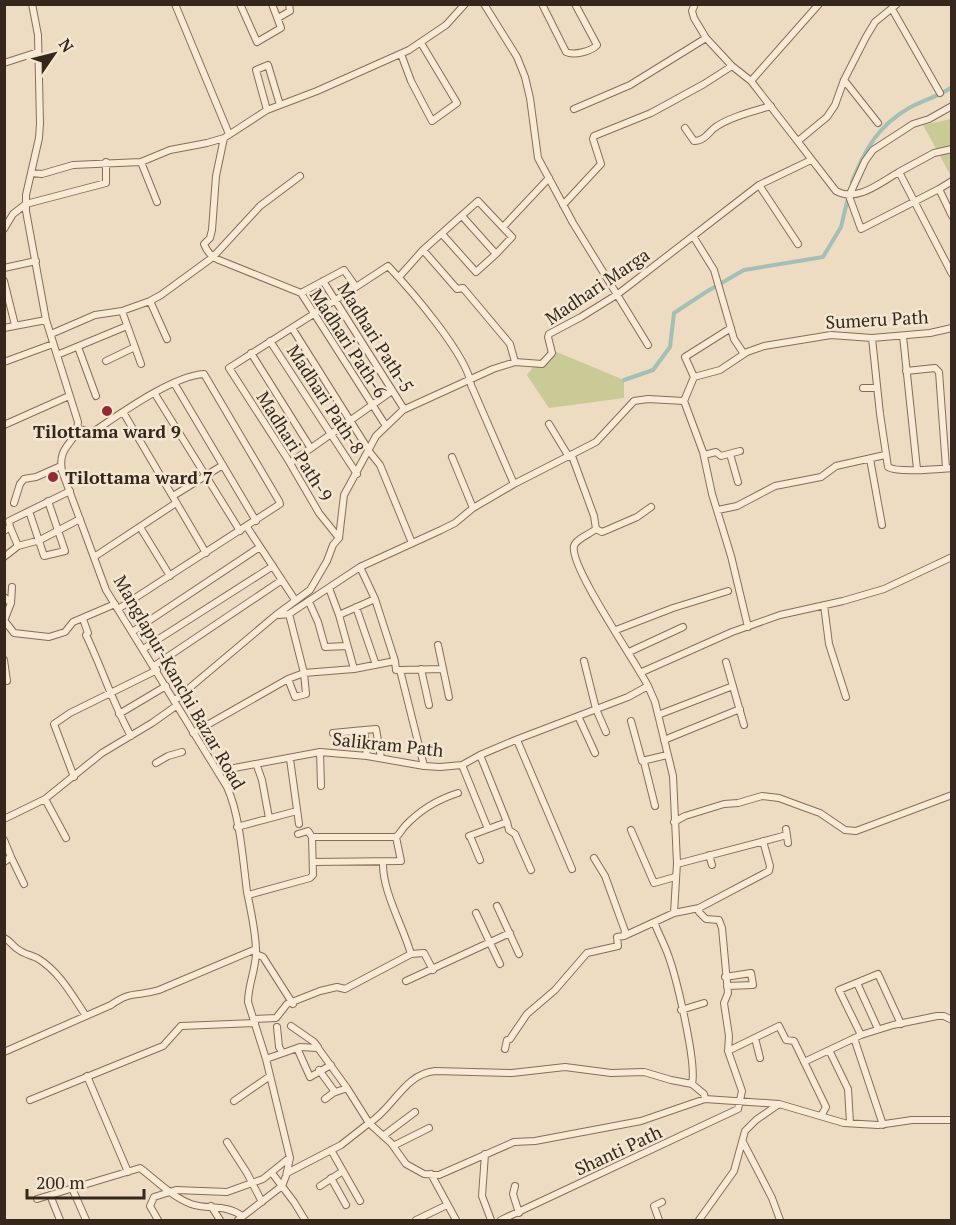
<svg xmlns="http://www.w3.org/2000/svg" width="956" height="1225" font-family="'PT Serif',serif">
<style>
.green{fill:#c9ca96}
.lines{fill:none;stroke-linecap:round;stroke-linejoin:round}
.canal{stroke:#a4bfb5;stroke-width:4}
.minor-casing{stroke:#866d5a;stroke-width:8}
.minor{stroke:#f8ead5;stroke-width:6}
.poi-dot{fill:#932b35;stroke:#f4e7d1;stroke-width:2}
.labels{text-anchor:middle;dominant-baseline:central;stroke-width:5;stroke-linejoin:round;paint-order:stroke}
.street-label{font-size:18px;fill:#36271d;stroke:#f4e7d1}
.poi-label{font-size:18px;font-weight:bold;fill:#36271d;stroke:#f4e7d1}
</style>
<rect width="100%" height="100%" fill="#eddcc2"/>
<path class="green" d="M951,119V176L923,125Z
M552,350L624,380V398L549,408L527,375L537,362Z"/>
<g class="lines">
<path class="canal" d="M852,182C865,149 878,126 909,108C923,100 938,97 952,87
M624,380L653,370L670,347L674,313L706,292L744,270L823,257L841,227L848,198"/>
<g class="minor-casing">
<path id="minor" d="M32,4L38,35L40,123L39,138L26,195V211L46,320L78,422C77,445 57,444 62,471L106,590L227,787C240,815 243,861 247,892C251,912 256,932 256,952C256,969 248,985 248,1002L266,1059L290,1158L286,1176L282,1186L238,1220
M175,4L229,134
M240,4L257,42L281,28L272,4
M484,4L517,57L525,77L530,98L538,158L573,223L648,345
M542,4L566,52C574,56 592,51 597,45L575,4
M695,4L692,11L694,18L706,38L732,66L751,81L836,191C857,203 881,182 899,172L952,274
M892,9L940,93
M278,18L290,11L289,4
M401,54L411,81L432,121L457,103L421,43
M4,63L38,52
M844,80L878,123
M751,81L819,4
M574,109L630,85L706,38
M267,110L256,70L268,65L280,105
M685,128L694,141C703,141 707,135 713,129C726,118 754,111 771,106
M224,138L216,176L212,230L210,238L204,244C207,252 212,257 219,260L301,293L386,426
M798,141L827,117L835,105L844,80L866,37L875,22L897,4
M141,162L157,202
M899,172L934,153L952,149
M31,173L42,174L73,165L141,162L170,150L207,143L224,138L267,110L317,91L409,50L446,25L465,4
M759,185L798,244
M939,189L952,181
M849,196L861,229L939,189L952,216
M849,196L865,161L873,150L913,124L929,119L952,106
M563,205L601,164L593,139L594,136L651,113L704,84L732,66
M462,216L496,254
M503,227L549,178
M4,229L13,214L26,204L106,183V162
M693,236L714,270L734,339L744,354
M423,250L457,289L463,288L510,344L515,362
M4,268L36,261
M399,277L423,250L478,201L512,237L496,254L476,272L442,234
M4,281L15,325
M323,281L404,409
M301,293L344,270L356,287L388,266C409,288 468,356 471,385L514,484
M150,301L167,339
M122,311L141,364
M4,328L46,320
M292,328L368,449
M51,334L95,315L122,311L150,301L161,295L213,257L260,206L300,176
M903,336L917,469
M872,338L880,414L888,467C897,473 938,469 952,468
M270,341L357,474
M78,347L96,396
M251,353L310,447
M57,355L127,326
M106,361L135,347
M4,362L53,344
M906,371L935,368L939,372L946,468
M694,377L685,357L731,328
M174,383L256,521
M863,388H877
M155,394L240,531
M684,401L694,377L720,370L747,352L764,346L831,335L872,338L930,333L952,328
M684,401L703,452L712,494L731,556L748,627
M123,412L206,553
M549,424L569,457
M4,425L69,396
M78,429L93,432C120,414 172,376 204,374L279,501L280,504L118,609
M368,450L380,465L412,543
M730,454L738,482
M704,455L716,452L721,456L740,451
M572,456L594,516L596,529C590,534 576,539 574,546C569,566 636,662 648,686L655,702L673,776L677,863L674,913
M452,457L473,508
M870,459L882,525
M290,463L392,391
M173,496L223,465
M14,503L20,484L24,479L36,477L61,466
M718,510L737,506L775,486L821,477L836,466L885,455
M29,511L44,556L65,551L48,501
M10,527L18,546
M140,527L170,576
M247,527L295,600
M596,529L602,532L607,530L637,517L651,507
M4,531L10,527L9,521L70,491
M339,538L319,513L287,458L229,368L356,287
M4,557L18,546L40,540L80,519
M94,557L176,503
M329,588L339,615L354,669L395,661L375,599L360,567
M4,597L11,603L4,621
M309,602L318,622L325,647L347,646
M11,603L12,587
M824,605L829,644L846,697
M356,607L376,665
M279,615L289,614L360,567L441,530L455,523L473,508L514,484L596,442L634,401L648,399L684,401
M339,615L375,599
M83,619L88,633L86,635C102,668 113,704 131,736
M4,620L14,633L49,637L65,632L73,622L115,604
M616,630L673,608L728,591
M132,632L260,547
M438,645L449,697
M143,649L273,566
M629,652L683,627
M4,660L7,681
M395,661L396,670H400L424,766
M584,661L596,709L606,732
M726,662L744,725
M154,666L282,580
M421,669L429,705
M400,670L443,669
M642,672L732,632L780,615L843,601L884,589L952,557
M288,679L295,697L306,694L304,673L289,614
M174,701L276,615L310,590L327,561L333,545L339,538L344,495L376,436L403,410L493,369L515,362L542,364L552,353L548,337L549,334L581,317L618,294L759,185L811,160
M119,714L166,686
M658,715L733,686
M578,716L595,753
M631,721L642,761L667,755
M193,733L288,679L304,673L354,669
M333,733L364,730
M517,740L572,869
M664,740L740,709
M320,752L321,786
M367,756L364,730L376,729L381,758
M290,759L299,824
M644,762L655,806
M156,763L168,756L182,752
M462,765L488,829L507,822L480,755
M257,766L262,780L269,818
M218,771L320,752L367,756L424,766L440,767L462,765L480,755L518,739L628,697L648,686
M74,777L54,724L70,713L157,670
M45,799L66,838
M4,819L45,799L102,753L152,723L176,706
M507,822L509,830L515,834L531,870
M674,822L685,816L724,804L738,803L762,796L779,798L806,808L820,813L845,830L856,831L952,795
M237,827L297,811
M786,829L788,843
M631,830L654,883L675,877
M298,834L308,831L312,837H396
M469,836L488,829
M470,836L480,860
M4,840L11,857L4,862
M709,855L712,865
M11,857L24,884
M594,858L605,876L625,931L624,936
M313,862L401,861L396,837C400,834 402,829 405,826C419,811 439,799 458,793
M383,862C382,891 403,926 411,954L424,953L433,970
M677,864L787,835
M248,895L310,878L313,875L312,837
M497,906L519,954
M476,913L500,964
M654,922C658,932 663,942 667,952C676,975 697,1063 692,1084
M4,938C11,941 13,947 19,950C24,954 31,955 37,958C59,971 72,995 86,1016
M256,954L263,957L293,1004
M725,977L751,973L753,985L727,986
M406,981L510,933
M857,983L878,1029
M681,1010L704,1003
M254,1019L276,1018L287,1004L320,991L337,987L345,989L411,954
M291,1026L314,1042L318,1047
M277,1027L279,1047L282,1052
M861,1035L839,990L878,974L901,1024
M755,1038L760,1058
M854,1038L883,1125
M297,1048L310,1077L331,1065
M505,1049L507,1040L510,1039L527,1014L555,990L587,953L618,946L617,937L624,936L674,913L699,908L769,871L770,866L763,841
M728,1051L779,1026L786,1040L794,1041L826,1107L821,1116
M4,1052L111,1005C132,990 137,997 159,990L256,949
M830,1052L848,1089L850,1123
M266,1059L300,1047L318,1048L347,1088L369,1123L391,1143L406,1164L424,1174L439,1175L514,1142L535,1141L641,1121L705,1099L779,1104L844,1123L878,1125L912,1120H952
M804,1062L861,1035L893,1025L937,1016H944L952,1020
M319,1070L335,1092
M87,1076L128,1172
M325,1099L333,1093L347,1088
M30,1100L163,1046L181,1026L255,1023
M234,1101L270,1076
M369,1123C393,1109 404,1074 435,1071L512,1073L565,1067L611,1073L644,1072L671,1080L692,1084L704,1094L705,1099
M383,1136L415,1112
M227,1142L247,1173L262,1202
M743,1142L772,1198L780,1220
M393,1146L429,1128
M331,1150L360,1201
M485,1154L482,1196L491,1220
M272,1173L294,1202L305,1220
M287,1173L341,1145L369,1123
M431,1174L456,1220
M331,1178L346,1205
M320,1186L343,1171
M515,1186L513,1194L519,1213
M72,1188L86,1220
M50,1195L60,1220
M37,1199L140,1168C156,1180 172,1197 191,1204C209,1210 226,1204 242,1216
M211,1206L220,1220
M158,1220L150,1206L154,1197L176,1190L227,1192L263,1179L289,1158
M416,1220L447,1205
M501,1220L738,1109L742,1091L728,1051L729,1036L724,1003L728,993L722,928L719,920L706,919L699,912V908
M659,1220L654,1206L662,1202
M699,1220L734,1171L745,1131L756,1120L779,1104"/>
</g>
<use href="#minor" class="minor"/>
</g>
<g class="poi-dot">
<circle cx="107" cy="411" r="6"/>
<circle cx="53" cy="477" r="6"/>
</g>
<g class="labels">
<g class="street-label">
<text transform="translate(597 286) rotate(-34)">Madhari Marga</text>
<text transform="translate(877 319) rotate(-3)">Sumeru Path</text>
<text transform="translate(376 337) rotate(58)">Madhari Path-5</text>
<text transform="translate(349 343) rotate(57)">Madhari Path-6</text>
<text transform="translate(326 399) rotate(57)">Madhari Path-8</text>
<text transform="translate(295 446) rotate(58)">Madhari Path-9</text>
<text transform="translate(180 682) rotate(60)">Manglapur-Kanchi Bazar Road</text>
<text transform="translate(388 744) rotate(6)">Salikram Path</text>
<text transform="translate(618 1150) rotate(-25)">Shanti Path</text>
</g>
<g class="poi-label">
<text x="107" y="431">Tilottama ward 9</text>
<text x="65" y="477" text-anchor="start">Tilottama ward 7</text>
</g>
</g>
<rect width="956" height="1225" fill="none" stroke="#36271d" stroke-width="12"/>
<g transform="translate(54 54) rotate(55)" stroke="#f4e7d1" stroke-width="4.5" paint-order="stroke">
<path d="M0-4.5L10 22L0 15L-10 22Z" fill="#36271d"/>
<text y="-9" font-size="16" font-weight="bold" text-anchor="middle" fill="#36271d">N</text>
</g>
<path d="M27 1189v9h117v-9" fill="none" stroke="#36271d" stroke-width="3"/>
<text x="36" y="1189" font-size="18" fill="#36271d" stroke="#f4e7d1" stroke-width="4.5" paint-order="stroke">200 m</text>
</svg>
